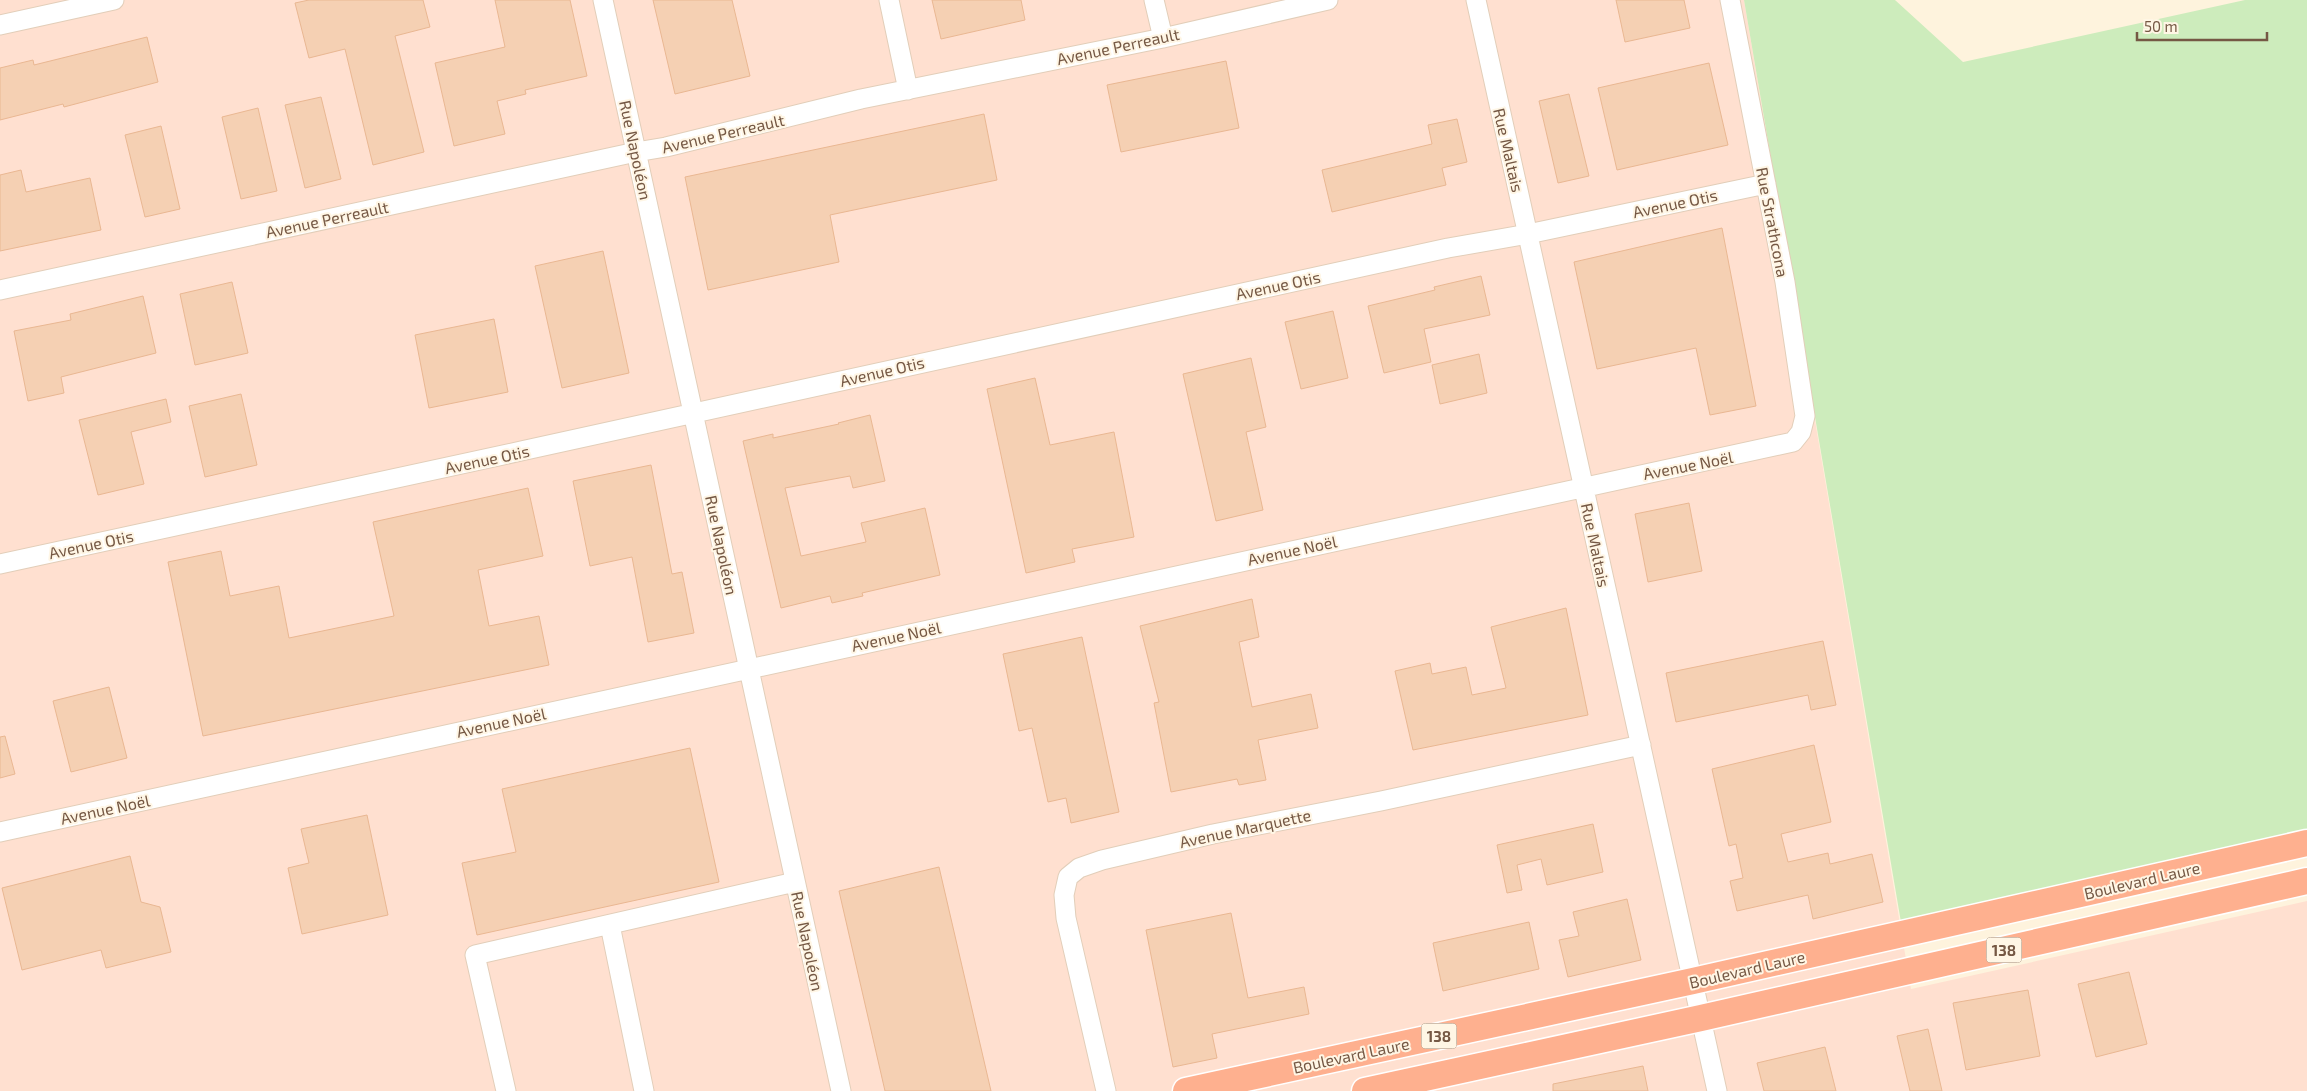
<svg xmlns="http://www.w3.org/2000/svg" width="2307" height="1091" font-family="'Exo 2',sans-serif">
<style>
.commercial{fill:#ffe0d0}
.green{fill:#cdecbc}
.building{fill:#f5d0b3;stroke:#e9b792}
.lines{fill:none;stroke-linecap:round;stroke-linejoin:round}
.minor-casing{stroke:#e2ceb9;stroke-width:21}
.highway-casing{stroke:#fff;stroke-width:29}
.minor{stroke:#fff;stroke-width:19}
.highway{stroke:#feb08f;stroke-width:26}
.labels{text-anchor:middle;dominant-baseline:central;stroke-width:4;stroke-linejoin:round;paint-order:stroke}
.shield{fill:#fff6e5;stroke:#9e8774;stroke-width:1}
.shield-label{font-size:15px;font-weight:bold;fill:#755844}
.street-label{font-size:16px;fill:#755844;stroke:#fff6e5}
</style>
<rect width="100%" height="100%" fill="#fef3dd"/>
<path class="commercial" d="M0,0H1744L1911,989L2307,901V1091H0Z"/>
<path class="green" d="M1744,0H1895L1963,62L2245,0H2307V840L1903,934Z"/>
<path class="building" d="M309,0H423L430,27L395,36L424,152L373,165L345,49L309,58L295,3Z
M495,0H570L587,76L525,90L526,94L497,101L505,134L454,146L435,63L505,47Z
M653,0H732L750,76L675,94Z
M932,0H1021L1025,20L941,39Z
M1616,0H1684L1690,28L1625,42Z
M147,37L158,82L64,107L63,104L0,120V68L33,60L34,65Z
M1226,61L1239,128L1121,152L1107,85Z
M1709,63L1728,145L1617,170L1598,88Z
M1569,94L1589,176L1558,183L1539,101Z
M321,97L341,179L305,188L285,105Z
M258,108L277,191L241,199L222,117Z
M984,114L997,180L830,215L839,262L708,290L685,177Z
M1457,119L1467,162L1442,168L1446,185L1332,212L1322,170L1432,144L1428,125Z
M161,126L180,209L145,217L125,135Z
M21,170L26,192L90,178L101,230L0,251V175Z
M1722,228L1756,406L1710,415L1696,348L1597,369L1574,262Z
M603,251L629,373L562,388L535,266Z
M1481,276L1490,315L1424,329L1431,362L1384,373L1368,306L1435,290L1434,287Z
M232,282L248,353L195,365L180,294Z
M143,296L156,353L61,377L64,393L28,401L14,331L71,320L70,314Z
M1333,311L1348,378L1301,389L1285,322Z
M494,319L508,392L429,408L415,335Z
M1479,354L1487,393L1440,404L1432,365Z
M1251,358L1266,427L1246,432L1263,510L1216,521L1183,374Z
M1035,378L1050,445L1114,432L1134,537L1072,549L1075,562L1026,573L987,389Z
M241,394L257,465L205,477L189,406Z
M166,399L171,422L131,432L144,484L98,495L79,420Z
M870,415L885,481L853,488L850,476L785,488L801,556L866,542L861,523L925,508L940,575L862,593L863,596L832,603L830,596L781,608L743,441L773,434V438L839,424L838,423Z
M651,465L672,574L682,572L694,633L648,642L632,557L590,566L573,481Z
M528,488L543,556L478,570L489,626L539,616L549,665L203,736L168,562L221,551L230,596L279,586L289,638L394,616L373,522Z
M1689,503L1702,571L1648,582L1635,514Z
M1252,599L1259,637L1239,642L1252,707L1311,694L1318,728L1258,740L1266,780L1239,785L1237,779L1171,792L1154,703L1159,702L1140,626Z
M1566,608L1588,715L1413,750L1395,671L1430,663L1432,674L1466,667L1472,695L1506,688L1491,627Z
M1082,637L1119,812L1071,823L1066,798L1048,802L1032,728L1019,731L1003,654Z
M1823,641L1836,705L1811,710L1808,695L1676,722L1666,673Z
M109,687L127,758L71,772L53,701Z
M5,736L15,774L0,778V737Z
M1814,745L1831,822L1781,834L1788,862L1828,853L1830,864L1872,854L1883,902L1813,919L1808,895L1737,911L1730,881L1743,878L1736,844L1729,846L1712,769Z
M690,748L719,882L477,935L462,863L516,852L502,789Z
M367,815L388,915L302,934L288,868L309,863L301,829Z
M1593,824L1603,872L1547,885L1541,859L1517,865L1522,890L1507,893L1497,845Z
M130,856L141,902L160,907L171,952L106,968L101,950L22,970L2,888Z
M939,867L991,1091H885L839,891Z
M1627,899L1641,960L1568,977L1559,940L1579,936L1573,912Z
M1231,913L1248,998L1304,987L1309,1014L1212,1034L1217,1058L1173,1067L1146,930Z
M1529,922L1539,969L1443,991L1433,943Z
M2129,972L2147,1044L2096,1057L2078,984Z
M2028,990L2040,1056L1966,1070L1953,1003Z
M1928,1029L1942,1091H1910L1897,1036Z
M1825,1047L1836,1091H1764L1757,1063Z
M1643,1066L1648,1091H1553V1084Z"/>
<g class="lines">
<g class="minor-casing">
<path id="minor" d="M603,0L841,1091
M889,0L908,90
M1154,0L1163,38
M1476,0L1717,1091
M0,25L114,0
M0,290L636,152L666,147L861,99L1163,38L1328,0
M0,564C483,460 965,354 1448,248L1528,234L1766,184
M0,832L1793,442L1801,432L1805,416L1785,282L1730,0
M610,925L644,1091
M506,1091L475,955L795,882
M1106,1091L1066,918L1064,895L1068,877L1079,868L1102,860L1213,834L1381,801L1641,745"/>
</g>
<g class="highway-casing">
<path id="highway" d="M1186,1091L1693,981L2307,843
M1365,1091L1701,1018L2307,881"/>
</g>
<use href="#minor" class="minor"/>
<use href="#highway" class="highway"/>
</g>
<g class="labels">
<g class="shield">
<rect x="1986.5" y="937.5" width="35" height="25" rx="4"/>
<rect x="1421.5" y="1023.5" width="35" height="25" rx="4"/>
</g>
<g class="shield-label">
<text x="2004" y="950">138</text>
<text x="1439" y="1036">138</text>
</g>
<g class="street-label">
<text transform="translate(1118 46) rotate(-12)">Avenue Perreault</text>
<text transform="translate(723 133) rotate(-13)">Avenue Perreault</text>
<text transform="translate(636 150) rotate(78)">Rue Napoléon</text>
<text transform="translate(1509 150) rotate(77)">Rue Maltais</text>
<text transform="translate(1675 203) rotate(-12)">Avenue Otis</text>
<text transform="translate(327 219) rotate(-12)">Avenue Perreault</text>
<text transform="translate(1773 222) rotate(79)">Rue Strathcona</text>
<text transform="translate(1278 285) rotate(-12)">Avenue Otis</text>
<text transform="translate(882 371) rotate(-13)">Avenue Otis</text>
<text transform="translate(487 459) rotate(-12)">Avenue Otis</text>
<text transform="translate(1688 465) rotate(-11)">Avenue Noël</text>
<text transform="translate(91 544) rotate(-12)">Avenue Otis</text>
<text transform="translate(722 545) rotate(78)">Rue Napoléon</text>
<text transform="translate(1596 545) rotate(78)">Rue Maltais</text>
<text transform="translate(1292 550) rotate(-12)">Avenue Noël</text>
<text transform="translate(896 636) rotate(-12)">Avenue Noël</text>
<text transform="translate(501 722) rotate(-12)">Avenue Noël</text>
<text transform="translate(105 809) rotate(-12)">Avenue Noël</text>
<text transform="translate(1245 828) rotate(-12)">Avenue Marquette</text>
<text transform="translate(2142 880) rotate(-13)">Boulevard Laure</text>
<text transform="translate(808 941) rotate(78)">Rue Napoléon</text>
<text transform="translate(1747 969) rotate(-13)">Boulevard Laure</text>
<text transform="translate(1351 1055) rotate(-12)">Boulevard Laure</text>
</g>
</g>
<path d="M2137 32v8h130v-8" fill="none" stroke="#755844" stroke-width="2.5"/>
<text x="2144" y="32" font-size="15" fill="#755844" stroke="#fff6e5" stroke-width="4" paint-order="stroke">50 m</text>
</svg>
